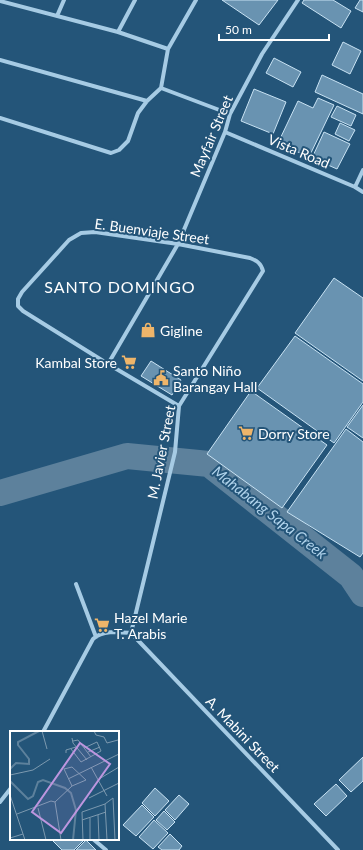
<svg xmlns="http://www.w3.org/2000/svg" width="363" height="850" font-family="Lato,sans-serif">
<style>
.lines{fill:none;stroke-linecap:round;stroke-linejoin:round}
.river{stroke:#5d819c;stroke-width:26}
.building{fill:#6993b1;stroke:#c8e2f3}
.minor{stroke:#a6cbe4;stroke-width:4}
.labels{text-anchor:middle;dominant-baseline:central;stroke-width:4;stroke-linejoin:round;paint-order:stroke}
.street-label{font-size:14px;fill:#fff;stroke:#245579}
.poi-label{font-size:14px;fill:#fff;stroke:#245579;text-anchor:start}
.water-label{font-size:15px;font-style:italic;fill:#b1d4ec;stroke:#245579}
.quarter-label{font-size:16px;letter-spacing:1px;fill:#fff;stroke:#245579}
.inset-river{fill:none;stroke:#5d819c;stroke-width:2}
.inset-road{fill:none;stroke:#7c99af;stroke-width:1}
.view{fill:#bd96df;fill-opacity:0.15;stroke:#bd96df;stroke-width:2}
.inset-edge{fill:none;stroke:#fff;stroke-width:2}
</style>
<rect width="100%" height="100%" fill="#245579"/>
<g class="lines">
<path class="river" d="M0,493L127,456L209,464L351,576L363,594"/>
</g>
<path class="building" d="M222,0H278L259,25Z
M304,0H333L351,11L341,28L302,3Z
M360,0H363V12L355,8Z
M343,42L361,51L350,74L332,65Z
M274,58L301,72L293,87L266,73Z
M322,75L363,94V114L315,92Z
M254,89L286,102L273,134L241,121Z
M318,98L334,105L309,157L278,143L298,101L313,108Z
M337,106L356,115L351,126L331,117Z
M340,123L355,130L349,141L335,134Z
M324,132L350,144L337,169L312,158Z
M334,278L363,298V381L295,333Z
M295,336L363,384V402L334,443L257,388Z
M151,361L181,380L172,395L141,376Z
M251,391L327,445L282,508L207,454Z
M363,405V438L347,427Z
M346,429L363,442V553L360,557L287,512Z
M363,757V781L351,792L339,780Z
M336,784L347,796L326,816L314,804Z
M155,788L169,801L155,816L142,803Z
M179,795L189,804L175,820L165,810Z
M142,805L154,817L136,836L123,825Z
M164,811L175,822L167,830L156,820Z
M154,820L168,833L153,849L139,837Z
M170,834L182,846L179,850H162L158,847Z
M51,839H83L84,840L74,850H62Z
M86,840L96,850H76Z"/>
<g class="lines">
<path class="minor" d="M0,1L118,32L168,49
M57,16L64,0
M118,32L135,0
M0,60L147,101
M161,88L230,114
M0,118L111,153L119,150L128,141L138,113L147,101L161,88L168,49L196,0
M225,132L355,187L363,192
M355,187L363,170
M108,364L178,244L225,132L230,114L262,54L298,0
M76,584L96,637
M131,633L175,452L179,406L263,271C261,263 257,261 250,258L178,244L95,232L81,233L69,240L22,292L18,299V306L23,311L108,364L179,406
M131,633L338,850
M43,732L93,639C103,630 119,632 131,633
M0,802L11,788
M93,839L106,850"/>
</g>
<defs>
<g id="shop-bare" transform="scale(1.2)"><path d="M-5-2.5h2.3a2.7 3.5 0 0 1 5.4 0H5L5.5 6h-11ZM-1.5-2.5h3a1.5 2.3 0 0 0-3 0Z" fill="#eeb56a" stroke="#245579" stroke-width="2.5" paint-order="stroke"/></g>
<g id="supermarket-bare" transform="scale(1.2)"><path d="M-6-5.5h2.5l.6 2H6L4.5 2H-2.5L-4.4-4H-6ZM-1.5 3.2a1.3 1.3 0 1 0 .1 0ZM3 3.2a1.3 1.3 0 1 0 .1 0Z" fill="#eeb56a" stroke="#245579" stroke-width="2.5" paint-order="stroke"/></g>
<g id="civic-bare" transform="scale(1.2)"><path d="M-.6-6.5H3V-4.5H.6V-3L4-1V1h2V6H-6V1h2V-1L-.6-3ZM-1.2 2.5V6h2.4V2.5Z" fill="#eeb56a" stroke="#245579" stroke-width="2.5" paint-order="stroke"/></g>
</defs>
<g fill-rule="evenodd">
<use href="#shop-bare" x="148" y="330"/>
<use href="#supermarket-bare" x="129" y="362"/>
<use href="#civic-bare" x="161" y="378"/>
<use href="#supermarket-bare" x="246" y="433"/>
<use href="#supermarket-bare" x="102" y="625"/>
</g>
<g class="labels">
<g class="street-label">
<text transform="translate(211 136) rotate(-67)">Mayfair Street</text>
<text transform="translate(299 151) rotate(23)">Vista Road</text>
<text transform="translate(152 231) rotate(8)">E. Buenviaje Street</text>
<text transform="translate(161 452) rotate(-79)">M. Javier Street</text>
<text transform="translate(243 734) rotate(46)">A. Mabini Street</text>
</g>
<g class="poi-label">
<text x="160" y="330">Gigline</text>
<text x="117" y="362" text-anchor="end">Kambal Store</text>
<text x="173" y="370">Santo Niño<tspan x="173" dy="16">Barangay Hall</tspan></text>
<text x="258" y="433">Dorry Store</text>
<text x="114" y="617">Hazel Marie<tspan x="114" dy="16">T. Arabis</tspan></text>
</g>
<g class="water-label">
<text transform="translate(270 512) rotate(38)">Mahabang Sapa Creek</text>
</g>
<g class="quarter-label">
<text x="120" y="286">SANTO DOMINGO</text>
</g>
</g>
<g transform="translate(10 731)">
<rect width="109" height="109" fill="#245579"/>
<path class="inset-river" d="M0,38L6,32L19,33V28L8,14V11L29,0M0,50L18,68L23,65L28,51L33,49L55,57L61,62L66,79L63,109"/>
<path class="inset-road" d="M32,0L37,18M84,0L86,4L94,6L97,12L108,9M62,7L63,12L77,29M63,10L68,9L81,26M61,18L71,31L91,20L87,11L74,17M78,21L90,16M56,22V19L66,16M81,36L97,65M0,44L23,39L40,28M58,48L109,23M89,48L109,36M0,64L15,109M79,67L109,52M45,71L62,55L76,49L62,36L54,38L62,55M45,71L51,109M28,77L36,109M7,83L41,70L45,71M88,84L89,109M80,87V109M72,89L96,81M0,107L13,103M73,109L72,81L95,73M97,109L95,73L103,67L105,109"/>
<path class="view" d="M70,12L100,33L51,102L22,81Z"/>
<rect width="109" height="109" class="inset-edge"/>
</g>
<path d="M219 34v6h110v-6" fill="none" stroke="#ffffff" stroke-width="2"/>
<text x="225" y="34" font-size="12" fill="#ffffff" stroke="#245579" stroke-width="3" paint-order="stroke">50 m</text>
</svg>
